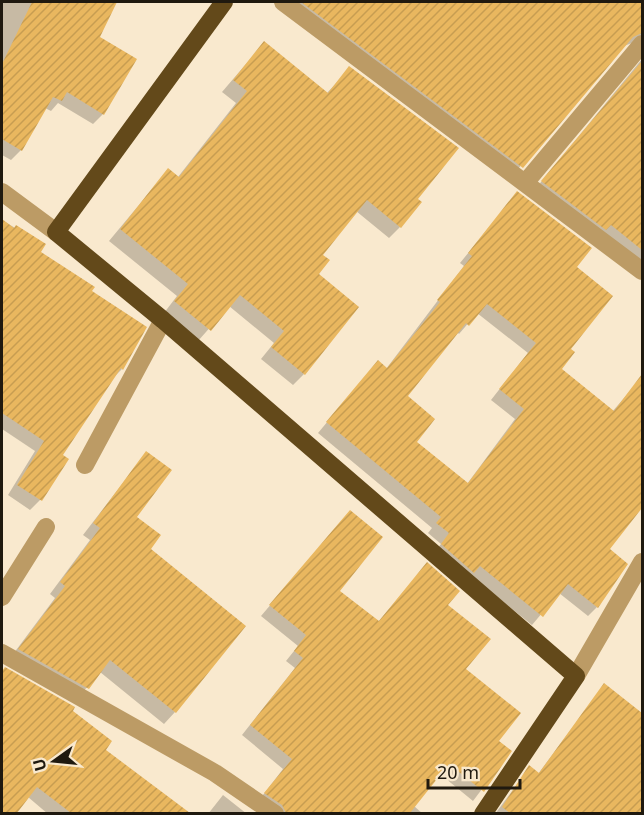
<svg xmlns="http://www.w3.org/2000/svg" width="644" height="815" font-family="'Noto Sans',sans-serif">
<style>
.shadow{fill:#0003;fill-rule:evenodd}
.building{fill:url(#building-hatch);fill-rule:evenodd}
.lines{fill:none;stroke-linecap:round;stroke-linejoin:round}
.minor{stroke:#bc9b65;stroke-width:18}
.highway{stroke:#63491a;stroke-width:18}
</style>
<defs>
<pattern id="building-hatch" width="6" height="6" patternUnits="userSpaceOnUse" patternTransform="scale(1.5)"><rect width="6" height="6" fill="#e9b75f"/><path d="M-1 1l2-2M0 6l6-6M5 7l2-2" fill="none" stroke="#c79d51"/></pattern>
</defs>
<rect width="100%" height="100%" fill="#f9e9ce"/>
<path class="shadow" d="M2,2H116L98,38L103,114L93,124L58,103L51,111L45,108L21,150L11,160L2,155Z
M274,2H642V55L632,43L624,46L511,177Z
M264,43L327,93L350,68L416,200L400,227L389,238L356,211L321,255L304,374L293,385L261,359L274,343L229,306L198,341L164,313L177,296L109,241L168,170L178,177L236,103L222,92Z
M642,59V269L532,193Z
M517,193L575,267L568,349L559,369L612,412L636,384L642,389V506L608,549L597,607L588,616L559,593L532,625L470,575L432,555L441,544L428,533L432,528L318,433L369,372L386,369L464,266L460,263ZM477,313L528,353L491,400L515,419L467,484L415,442L406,397L457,332L459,334Z
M2,220L43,245L39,252L90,291L122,369L112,379L61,456L40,500L30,510L8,495L35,451L2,429Z
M146,453L135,517L149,549L175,712L164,724L100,672L76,700L8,661L55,598L50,594L90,540L83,535Z
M341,522L338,591L378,622L427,564L446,605L464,670L496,742L510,752L473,801L440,774L414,806L423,814H268L256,804L283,769L242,735L295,668L286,661L298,646L261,616Z
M5,669L70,712L104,750L188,814H48L28,797L15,814H2V673Z
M604,685L642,715V814H495L530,767L538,774Z
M223,795L247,814H208Z"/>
<path class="building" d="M32,2H117L100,37L137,59L104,115L67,92L62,101L53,97L22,151L2,139V64Z
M301,2H642V33L633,37L523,168Z
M264,41L328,93L349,66L459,148L418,199L422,202L401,228L367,200L323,255L330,260L319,274L359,307L305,375L271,347L284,331L240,295L211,331L174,301L188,284L120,229L168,168L179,177L247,91L233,80Z
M642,61V250L611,225L606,230L541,181Z
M517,191L592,248L577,267L613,296L571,349L575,352L562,369L614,411L642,374V508L610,549L628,564L598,608L568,584L543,617L480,566L474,573L441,544L449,533L436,523L441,517L326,422L378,360L387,368L440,302L437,300L472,256L468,253ZM487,304L536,343L499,389L524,409L468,483L417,442L435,419L408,396L466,323L469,326Z
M2,219L14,228L16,225L46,244L41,252L95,287L92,291L147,327L123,370L121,368L63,455L69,459L42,501L17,485L44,441L2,413Z
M146,451L172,470L137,517L161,535L151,549L246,626L176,713L110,660L89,689L18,649L65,586L60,582L100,528L93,523Z
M350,510L383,537L340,591L379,621L427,562L460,591L448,605L491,639L466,669L521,713L499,741L512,751L484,792L449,764L410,813H286L282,805L264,793L292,759L250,725L303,658L294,651L306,635L269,605Z
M5,667L75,707L73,711L112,741L106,750L190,813H71L37,787L17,813H2V671Z
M604,683L642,713V813H510L502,807L529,765L539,773Z"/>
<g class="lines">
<path class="minor" d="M283,2L642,271
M525,183L642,44
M2,192L56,232
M85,465L163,320
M2,597L46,527
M2,653L215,773L275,814
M576,676L642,562"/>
<path class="highway" d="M224,2L56,232L163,320L576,676L483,814"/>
</g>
<rect width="644" height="815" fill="none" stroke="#1f190f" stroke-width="6"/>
<g transform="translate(54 761) rotate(255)" stroke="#f9e9ce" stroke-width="4.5" paint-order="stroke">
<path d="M0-4.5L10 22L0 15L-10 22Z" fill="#1f190f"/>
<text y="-9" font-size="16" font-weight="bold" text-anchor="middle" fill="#1f190f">U</text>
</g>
<path d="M428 779v9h92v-9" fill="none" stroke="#1f190f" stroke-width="3"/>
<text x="437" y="779" font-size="18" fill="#1f190f" stroke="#f9e9ce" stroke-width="4.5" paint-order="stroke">20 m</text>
</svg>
